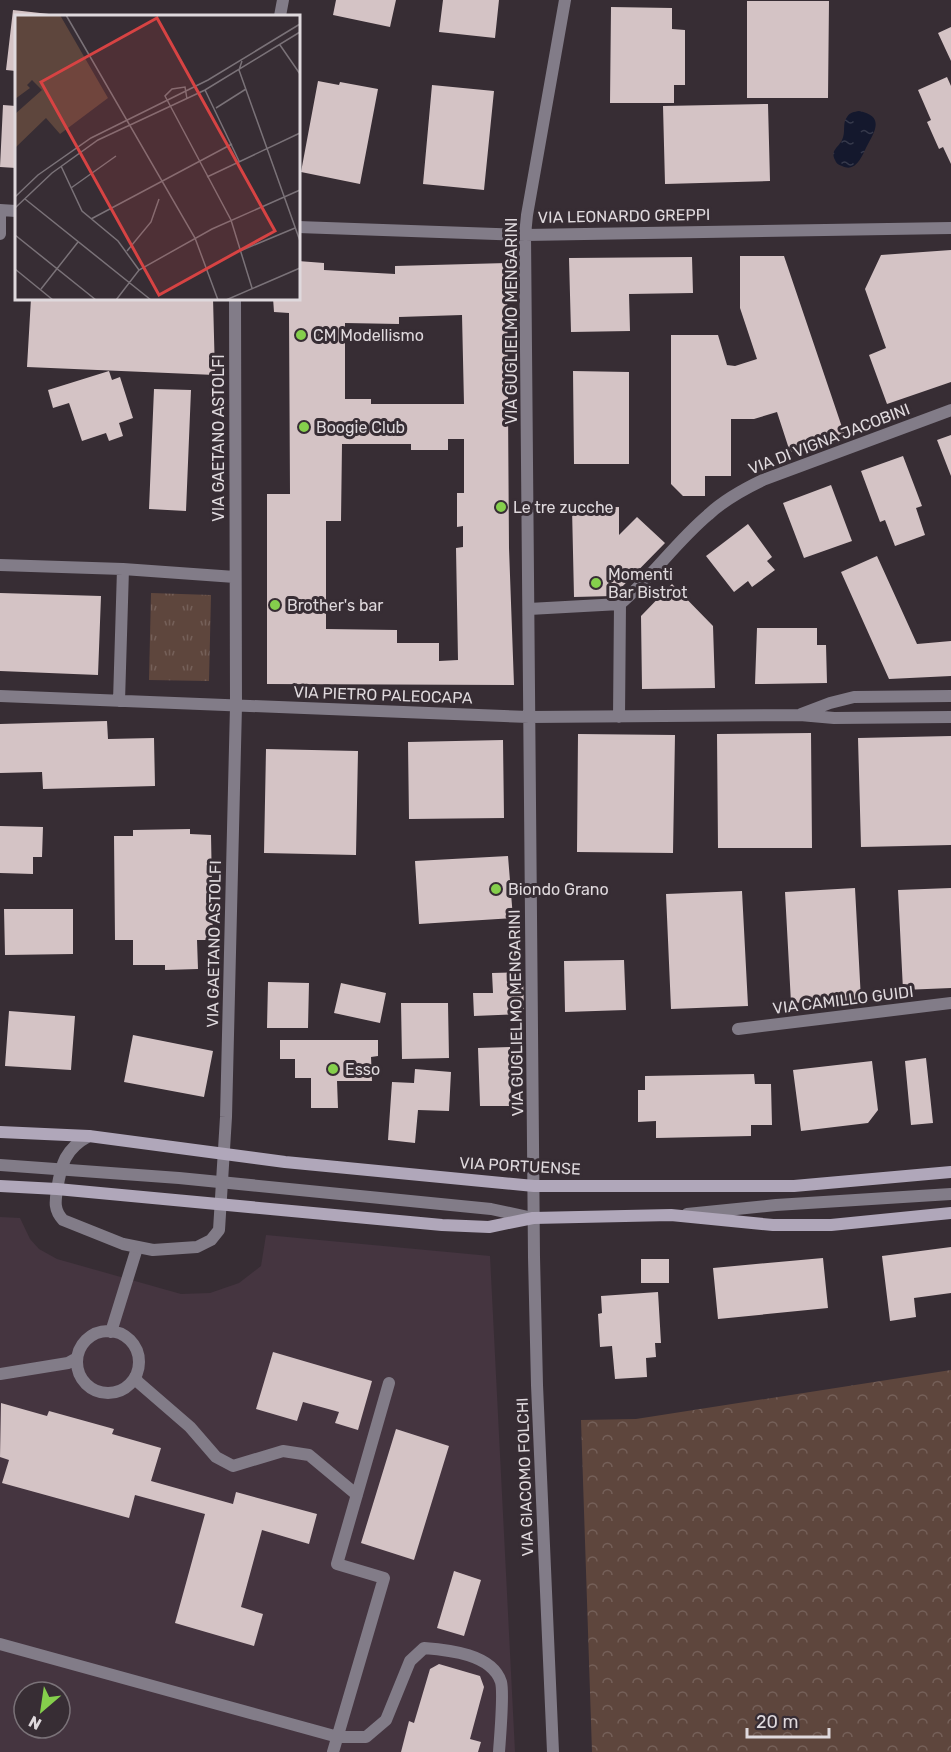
<svg xmlns="http://www.w3.org/2000/svg" width="951" height="1752" font-family="Rubik,sans-serif">
<style>
.built{fill:#453540;fill-rule:evenodd}
.grass{fill:url(#grass-tufts)}
.park{fill:url(#park-crowns)}
.water{fill:url(#water-ripples)}
.building{fill:#d4c3c5;fill-rule:evenodd}
.lines{fill:none;stroke-linecap:round;stroke-linejoin:round}
.lane{stroke:#827c88;stroke-width:12}
.street{stroke:#827c88;stroke-width:12}
.secondary{stroke:#b0a7ba;stroke-width:12}
.poi-dot{fill:#85cf4c;stroke:#372d34;stroke-width:2}
.labels{text-anchor:middle;dominant-baseline:central;stroke-width:6;stroke-linejoin:round;paint-order:stroke}
.street-label{font-size:16px;fill:#dfd9dd;stroke:#372d34}
.poi-label{font-size:16px;fill:#dfd9dd;stroke:#372d34;text-anchor:start}
.inset-road{fill:none;stroke:#7a7278;stroke-width:1.5}
.view{fill:#d74343;fill-opacity:0.15;stroke:#d74343;stroke-width:3}
.inset-edge{fill:none;stroke:#dfd9dd;stroke-width:3}
</style>
<defs>
<pattern id="grass-tufts" width="24" height="20" patternUnits="userSpaceOnUse" patternTransform="scale(1.5)"><rect width="24" height="20" fill="#5e463d"/><path d="M3 7l-1-3M5 7V3M7 7l1-3M15 17l-1-3M17 17v-4M19 17l1-3" fill="none" stroke="#756059"/></pattern>
<pattern id="park-crowns" width="20" height="18" patternUnits="userSpaceOnUse" patternTransform="scale(1.5)"><rect width="20" height="18" fill="#5e463d"/><path d="M2 6a3 3 0 1 1 6 0M12 15a3 3 0 1 1 6 0" fill="none" stroke="#756059"/></pattern>
<pattern id="water-ripples" width="26" height="14" patternUnits="userSpaceOnUse" patternTransform="scale(1.5)"><rect width="26" height="14" fill="#14182d"/><path d="M2 4q2-2 4 0t4 0M15 11q2-2 4 0t4 0" fill="none" stroke="#36394b"/></pattern>
</defs>
<rect width="100%" height="100%" fill="#372d34"/>
<path class="built" d="M0,1217L20,1218L30,1239L39,1249L57,1259L181,1294L210,1293L239,1283L261,1266L266,1235L490,1256L515,1752H0ZM24,1692H60V1728H24Z"/>
<path class="grass" d="M151,593L211,595L209,681L149,680Z"/>
<path class="park" d="M951,1370V1752H592L581,1420L636,1419Z"/>
<path class="water" d="M859,111C884,116 876,130 867,146C862,156 856,173 842,166C838,165 836,163 835,160C830,150 839,147 842,140C846,132 842,123 847,117C850,112 854,112 859,111Z"/>
<path class="building" d="M336,0H396L390,27L333,15Z
M443,0H499L495,38L439,32Z
M747,1H829L828,98H747Z
M611,7L672,8V29L685,30V85H674V103H610Z
M13,10L58,15V16H16V71L6,70Z
M951,27V61L938,33Z
M947,77L951,86V164L943,147L939,149L927,122L931,120L918,90Z
M318,81L339,85L340,82L378,89L360,184L301,172Z
M432,85L494,91L484,190L423,184Z
M768,104L770,181L665,184L663,106Z
M3,105L16,106V168L0,167Z
M951,250V382L887,404L869,355L886,348L865,289L881,255Z
M740,256H784L844,433L790,452L777,412L754,419H731V476H705V496H683L671,484V335H718L727,365L735,366L757,359L740,308Z
M692,257L693,293L629,294L630,331L571,332L569,258Z
M298,261L324,263V270L395,274V266L507,263L509,548L514,685L267,684V494H290L289,313L274,312L273,298H298ZM462,315L464,404H371V399H345V323L399,324V317ZM448,439H464V493H457V527L463,526V547L456,548L458,660L439,661V643H397V630L326,629V521H341L342,444H411V450H448Z
M31,298H213L215,375L27,367Z
M109,371L112,380L120,377L133,418L119,423L123,436L109,441L106,433L82,441L69,403L53,408L48,390Z
M573,371L629,372V464H574Z
M154,389L191,390L186,511L149,509Z
M951,435V476L937,440Z
M903,456L922,506L916,508L925,535L895,546L885,520L880,522L861,471Z
M831,485L852,541L804,558L783,503Z
M619,507V535L637,517L665,543L613,596L574,597L572,508Z
M748,524L772,557L767,561L775,570L752,587L748,581L734,592L706,556Z
M877,556L917,644L951,641V676L889,679L841,572Z
M672,584L713,626L715,688L642,689L641,616Z
M0,593L101,596L98,675L0,671Z
M757,628H817V645H826L827,683L755,684Z
M107,721L108,739L154,738L155,786L43,789L42,772L0,773V724Z
M811,733L812,848H718L717,734Z
M578,734L675,735L673,853L577,852Z
M951,736V845L861,847L858,738Z
M503,740L504,818L409,819L408,742Z
M266,749L358,751L356,855L264,853Z
M0,826L43,827L42,857H33V874L0,873Z
M190,829V834L211,835L213,940H197L198,969L165,970V965H133V940H115L114,836H133V830Z
M508,856L513,918L419,924L415,861Z
M855,888L861,1000L791,1003L785,892Z
M951,888V988L903,990L898,890Z
M742,891L748,1006L671,1009L666,894Z
M4,909H73V954L5,955Z
M624,960L626,1010L565,1012L564,961Z
M523,972L524,1014L474,1016L473,993H493L492,973Z
M268,982L309,983L308,1028H267Z
M341,983L386,993L380,1023L334,1013Z
M401,1003H448L449,1058L402,1059Z
M9,1011L75,1016L71,1070L5,1066Z
M133,1035L213,1051L204,1097L124,1082Z
M280,1040H378V1056L371,1057L372,1081H337L338,1108H311V1078H295V1059H280Z
M510,1047L511,1106H480L478,1048Z
M926,1058L933,1123L911,1125L905,1061Z
M872,1061L878,1110L868,1123L801,1131L793,1070Z
M415,1069L451,1072L449,1111L418,1110L415,1143L388,1140L392,1082L414,1083Z
M754,1074L755,1084H771L772,1125H751V1136L656,1138V1121L638,1122V1090H645V1076Z
M951,1247V1293L914,1298L916,1317L890,1321L882,1256Z
M823,1258L828,1308L718,1319L713,1268Z
M641,1259H669V1283H641Z
M658,1292L661,1343H655L656,1357L646,1358L647,1377L615,1379L612,1346L600,1347L598,1314L602,1313L601,1296Z
M273,1352L372,1381L358,1430L335,1423L339,1412L303,1402L297,1421L256,1409Z
M1,1403L47,1416L49,1411L114,1429L112,1434L161,1448L151,1481L233,1504L236,1492L317,1514L309,1544L262,1530L241,1607L263,1614L254,1646L175,1623L205,1514L135,1495L129,1518L2,1483L9,1460L0,1457Z
M396,1429L449,1446L414,1560L361,1543Z
M454,1571L481,1580L464,1636L437,1628Z
M439,1664L480,1676L484,1687L470,1739L481,1742L478,1752H401L409,1721L414,1723L430,1669Z"/>
<g class="lines">
<path class="lane" d="M0,1165L179,1178L491,1209L533,1218
M687,1214L776,1205L951,1194
M77 1362a31 31 0 1 1 62 0a31 31 0 1 1-62 0Z
M111,1332L137,1248
M0,1374L68,1363L77,1358
M135,1377L138,1382L190,1427L216,1457L233,1466L283,1451L309,1455L357,1495
M0,1644L338,1737H366L386,1720L410,1661L424,1648C449,1650 492,1654 501,1682C504,1693 500,1737 499,1752
M333,1752L384,1578L337,1564L389,1383"/>
<path class="street" d="M280,16L283,0
M0,210L16,211
M298,227L525,235L951,228
M0,234V210
M0,565L123,569L235,577
M620,604C652,577 676,542 708,515C724,500 744,489 763,480L951,410
M529,609L620,604
M0,696L529,717L800,715L834,718L951,717
M119,701L123,569
M801,714L830,703L854,697L951,696
M619,717L620,604
M738,1029L951,1003
M89,1136C65,1149 61,1164 57,1190C55,1202 54,1210 63,1220L123,1244L153,1250L197,1247L211,1240L219,1230L226,1117L236,706L235,298
M553,1752L537,1385L534,1257L525,235L527,215L565,0"/>
<path class="secondary" d="M0,1132L89,1136L285,1162L534,1186H794L951,1172
M0,1186L57,1189L442,1225L489,1227L533,1218L671,1215L773,1225H831L951,1213"/>
</g>
<g class="poi-dot">
<circle cx="301" cy="335" r="6"/>
<circle cx="304" cy="427" r="6"/>
<circle cx="501" cy="507" r="6"/>
<circle cx="596" cy="583" r="6"/>
<circle cx="275" cy="605" r="6"/>
<circle cx="496" cy="889" r="6"/>
<circle cx="333" cy="1069" r="6"/>
</g>
<g class="labels">
<g class="street-label">
<text transform="translate(624 216) rotate(-1)">VIA LEONARDO GREPPI</text>
<text transform="translate(511 321) rotate(-90)">VIA GUGLIELMO MENGARINI</text>
<text transform="translate(218 438) rotate(-90)">VIA GAETANO ASTOLFI</text>
<text transform="translate(829 439) rotate(-21)">VIA DI VIGNA JACOBINI</text>
<text transform="translate(383 695) rotate(2)">VIA PIETRO PALEOCAPA</text>
<text transform="translate(214 944) rotate(-89)">VIA GAETANO ASTOLFI</text>
<text transform="translate(843 1000) rotate(-7)">VIA CAMILLO GUIDI</text>
<text transform="translate(516 1013) rotate(-91)">VIA GUGLIELMO MENGARINI</text>
<text transform="translate(520 1166) rotate(3)">VIA PORTUENSE</text>
<text transform="translate(525 1477) rotate(-92)">VIA GIACOMO FOLCHI</text>
</g>
<g class="poi-label">
<text x="313" y="335">CM Modellismo</text>
<text x="316" y="427">Boogie Club</text>
<text x="513" y="507">Le tre zucche</text>
<text x="608" y="574">Momenti<tspan x="608" dy="18">Bar Bistrot</tspan></text>
<text x="287" y="605">Brother's bar</text>
<text x="508" y="889">Biondo Grano</text>
<text x="345" y="1069">Esso</text>
</g>
</g>
<g transform="translate(15 15)">
<rect width="285" height="285" fill="#372d34"/>
<path d="M0,0H45L93,83L45,119L31,103L0,133V99L27,75L17,65L12,70L15,73L0,84Z" fill="#5e463d"/>
<path class="inset-road" d="M51,0L180,223L203,285M265,30L285,59M227,46L224,55L285,226M190,75L224,146M172,84L170,72L157,74L150,81L216,205L237,273M201,93L231,74M222,147L246,191M46,151L67,196L103,226L124,255M192,162L285,118M56,173L101,141M0,182L23,160L76,123L193,65L285,9M10,184L136,285M0,193L37,158L83,125L190,75L285,17M76,204L217,129M0,220L81,285M112,236L136,207L144,184M225,236L280,213M0,254L38,285M26,274L63,227M101,285L124,255L197,214L285,175M211,285L285,253"/>
<path class="view" d="M142,3L260,216L144,280L26,67Z"/>
<rect width="285" height="285" class="inset-edge"/>
</g>
<g transform="translate(42 1710) rotate(209)"><circle r="28" fill="#372d34" stroke="#7a7278" stroke-width="1.5"/>
<path d="M0-4.5L10 22L0 15L-10 22Z" fill="#85cf4c"/>
<text y="-9" font-size="16" font-weight="bold" text-anchor="middle" fill="#dfd9dd">N</text>
</g>
<path d="M747 1728v9h82v-9" fill="none" stroke="#dfd9dd" stroke-width="3"/>
<text x="756" y="1728" font-size="18" fill="#dfd9dd" stroke="#372d34" stroke-width="4.5" paint-order="stroke">20 m</text>
</svg>
